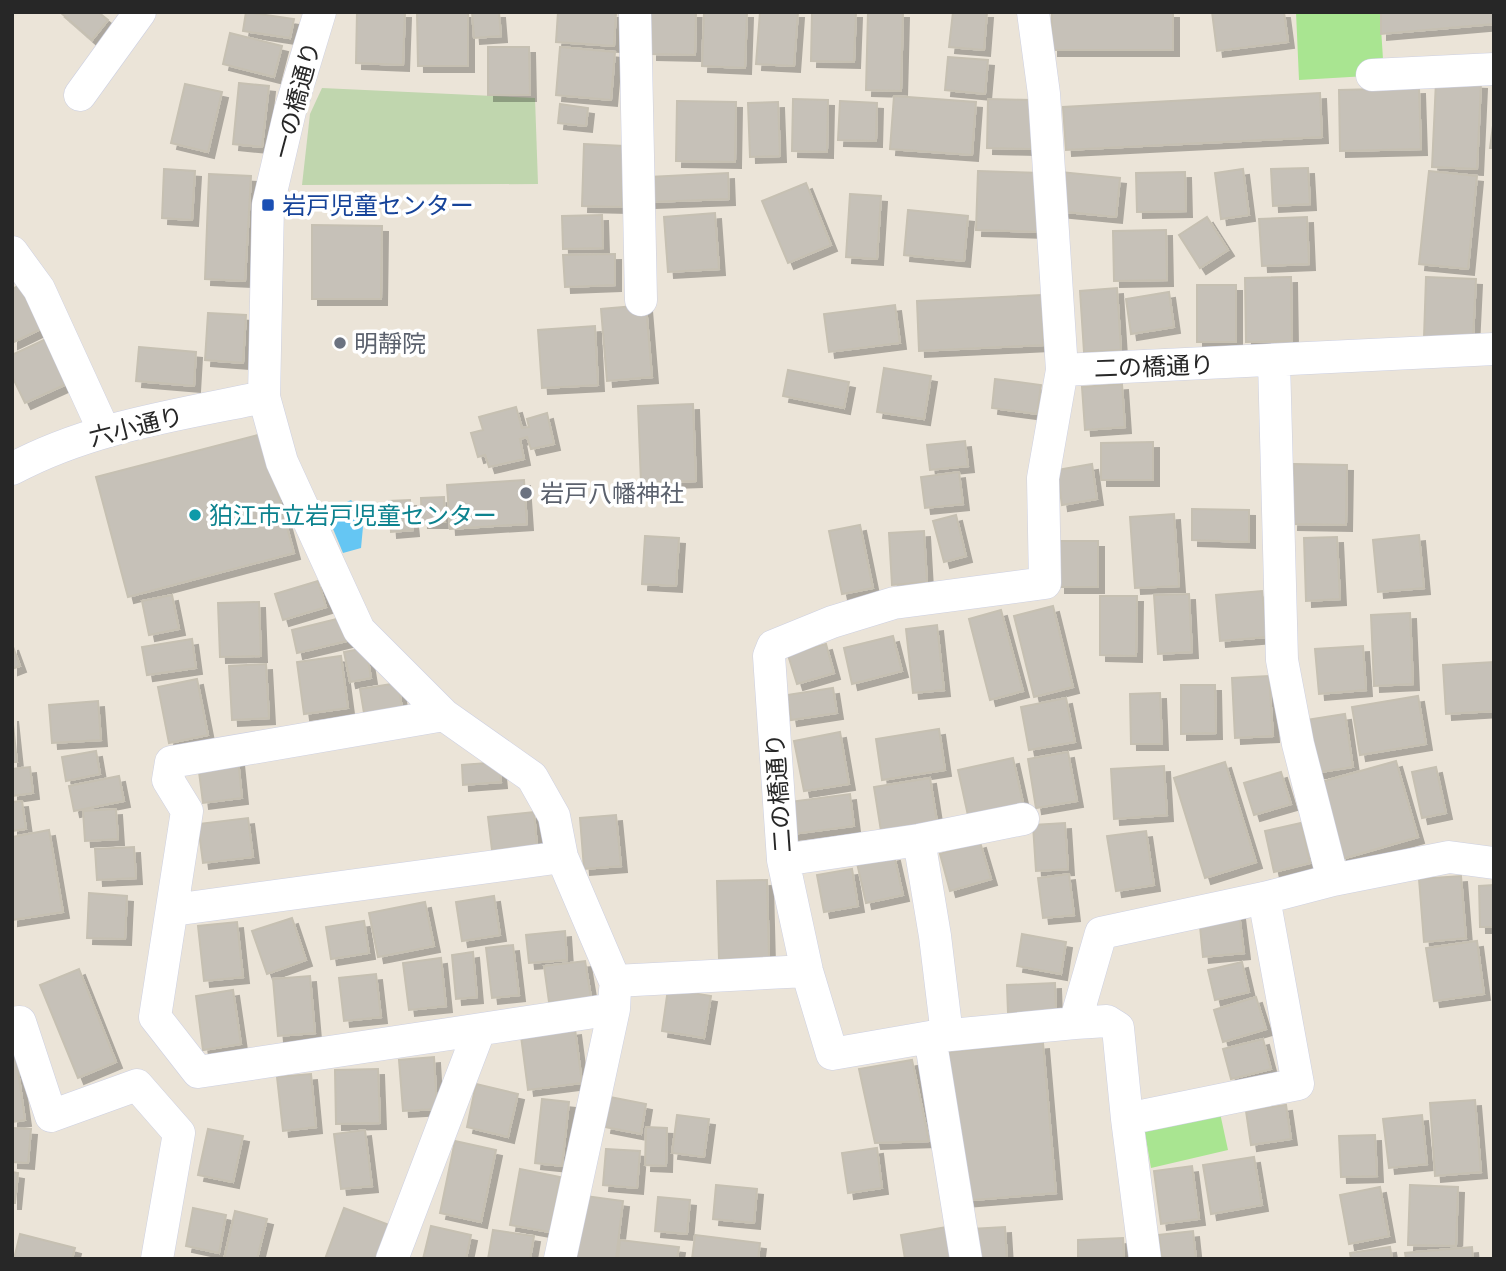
<svg xmlns="http://www.w3.org/2000/svg" width="1506" height="1271" font-family="'Titillium Web','Noto Sans JP',sans-serif">
<style>
.green{fill:#a9e591}
.cemetery{fill:#c0d6ae}
.water{fill:#65c6f3}
.building{fill:#c6c1b8;stroke:#c6c0b2;stroke-width:2;filter:url(#shadow)}
.lines{fill:none;stroke-linecap:round;stroke-linejoin:round}
.street-casing{stroke:#cdd0e2;stroke-width:33}
.street{stroke:#fff;stroke-width:32}
.transit-dot{fill:#1a4fb4;stroke:#fff;stroke-width:2.5}
.worship-dot{fill:#6b7280;stroke:#fff;stroke-width:2.5}
.culture-dot{fill:#0f9aa8;stroke:#fff;stroke-width:2.5}
.labels{text-anchor:middle;dominant-baseline:central;stroke-width:7;stroke-linejoin:round;paint-order:stroke}
.street-label{font-size:24px;fill:#272727;stroke:#fff}
.transit-label{font-size:24px;fill:#164399;stroke:#fff;text-anchor:start}
.worship-label{font-size:24px;fill:#5b616d;stroke:#fff;text-anchor:start}
.culture-label{font-size:24px;fill:#0d838f;stroke:#fff;text-anchor:start}
</style>
<defs>
<filter id="shadow"><feDropShadow dx="6" dy="6" stdDeviation="0" flood-color="#0004"/></filter>
</defs>
<rect width="100%" height="100%" fill="#ebe4d8"/>
<path class="green" d="M1296,12H1380L1384,75L1299,80Z
M1220,1113L1228,1150L1151,1168L1144,1127Z"/>
<path class="cemetery" d="M322,88L535,98L538,184L302,185L310,114Z"/>
<path class="water" d="M351,500L364,516L361,548L343,553L326,512Z"/>
<path class="building" d="M60,12H98L108,20L92,40Z
M246,12L294,19L290,38L243,31Z
M357,12H405L403,65L356,63Z
M417,12H468V66H418Z
M472,12H499L501,36L474,38Z
M558,12H616L614,46L556,42Z
M651,12H696L695,55L651,54Z
M704,12H747L745,68L702,66Z
M760,12H798L794,66L756,64Z
M812,12H856L854,62L811,61Z
M868,12H903L901,91L866,90Z
M953,12H987L984,50L949,47Z
M1052,12H1173V50H1052Z
M1212,12H1284L1288,42L1217,51Z
M1381,12H1494V24L1381,34Z
M230,33L282,46L274,77L223,64Z
M488,47H529L530,95H488Z
M560,47L615,52L611,100L556,95Z
M948,57L988,60L985,94L945,90Z
M1436,81L1481,83L1477,169L1432,167Z
M239,83L269,86L262,147L233,144Z
M185,84L222,92L208,152L171,143Z
M1419,88L1421,149L1340,151L1339,90Z
M1320,93L1322,137L1066,150L1063,107Z
M894,96L976,102L972,155L890,149Z
M793,99L828,100L827,152L792,151Z
M988,99L1032,100L1031,149L987,148Z
M677,101L736,102L735,162L676,161Z
M840,101L877,103L876,141L838,140Z
M778,102L780,156L750,157L748,103Z
M560,104L588,108L586,126L558,123Z
M1494,118V148H1490Z
M584,144L624,146L622,207L582,206Z
M1308,168L1310,204L1273,206L1271,169Z
M164,169L195,171L192,220L162,218Z
M1243,169L1249,215L1221,219L1215,173Z
M978,171L1042,173L1040,232L976,230Z
M1429,171L1477,176L1468,269L1419,264Z
M1060,172L1120,178L1116,217L1056,211Z
M1185,172L1186,211L1137,212L1136,173Z
M728,173L729,199L650,202L649,177Z
M209,174L251,176L245,281L205,279Z
M806,183L831,245L788,263L762,201Z
M850,194L881,196L877,259L846,257Z
M908,210L968,216L964,261L904,255Z
M715,213L719,269L668,272L664,217Z
M602,215L603,248L563,249L562,216Z
M1207,217L1228,250L1200,268L1179,235Z
M1307,217L1309,264L1262,266L1259,219Z
M312,225L382,226L381,299H312Z
M1166,230L1167,280L1114,281L1113,231Z
M615,254V285L565,287L563,255Z
M1291,277L1292,341L1246,342L1245,278Z
M1426,277L1476,279L1473,340L1424,338Z
M22,284L43,328L12,343V289Z
M1197,285H1236V342H1197Z
M1117,288L1121,350L1084,352L1080,291Z
M1169,292L1174,327L1131,334L1126,299Z
M1042,295L1043,345L919,351L917,301Z
M646,305L652,377L607,381L601,309Z
M895,305L900,343L829,352L824,314Z
M208,313L246,315L243,363L205,360Z
M595,326L598,385L542,388L538,330Z
M48,338L69,383L25,403L12,376V355Z
M139,347L196,352L194,386L136,381Z
M884,368L931,376L924,419L877,412Z
M788,370L849,382L844,408L783,396Z
M995,379L1041,385L1037,414L992,408Z
M1122,384L1125,427L1085,430L1082,387Z
M693,404L696,481L641,483L638,406Z
M516,407L522,428L529,427L527,419L547,413L554,444L531,449L527,437L520,439L524,459L489,467L485,455L478,457L471,433L483,430L479,417Z
M262,434L294,553L128,597L96,477Z
M965,441L968,466L930,470L927,445Z
M1153,442V480H1101V443Z
M1092,464L1097,499L1062,505L1057,470Z
M1294,464L1347,465L1346,525L1292,524Z
M959,472L963,504L925,508L921,477Z
M524,480L527,524L450,529L447,485Z
M444,497L445,522H422L421,498Z
M410,500L413,530L391,532L389,501Z
M1192,509L1249,510V542L1192,540Z
M1174,514L1179,586L1135,588L1130,517Z
M956,515L966,556L944,562L933,521Z
M860,525L873,588L842,594L829,531Z
M924,531L927,582L892,585L889,533Z
M1419,535L1424,588L1378,592L1373,540Z
M645,536L679,538L676,586L642,584Z
M1337,537L1340,599L1306,601L1304,538Z
M1059,541H1098V587H1059Z
M318,581L326,607L283,620L275,594Z
M1262,591L1267,637L1220,641L1216,595Z
M1189,594L1192,652L1158,654L1154,595Z
M172,595L179,629L149,635L142,601Z
M1100,596H1137L1136,656L1100,655Z
M259,602L261,656L220,657L218,603Z
M1053,606L1073,687L1034,697L1014,616Z
M1001,610L1023,691L990,700L969,619Z
M1410,613L1413,684L1374,686L1371,615Z
M349,616L355,639L297,653L292,630Z
M937,625L944,690L913,693L906,629Z
M893,636L902,671L852,684L844,648Z
M192,639L196,668L147,675L142,647Z
M12,644L20,666L12,669Z
M826,644L834,673L797,684L788,655Z
M1363,646L1366,690L1319,694L1315,649Z
M366,648L371,678L350,682L344,652Z
M341,656L348,708L304,714L297,662Z
M1494,662V711L1446,714L1443,665Z
M266,664L269,718L232,720L229,666Z
M1269,676L1273,736L1235,738L1232,678Z
M197,679L208,735L169,743L158,687Z
M398,683L402,708L364,713L360,689Z
M1181,685H1215L1216,733L1181,734Z
M833,688L837,713L791,720L787,695Z
M1160,693L1162,744H1131L1130,694Z
M1418,696L1426,744L1360,755L1352,707Z
M1066,698L1075,742L1029,750L1021,707Z
M98,701L101,740L52,743L49,705Z
M1345,714L1353,767L1314,773L1306,720Z
M12,715L17,762H12Z
M939,729L945,770L882,780L876,739Z
M840,732L849,784L804,791L794,741Z
M96,751L100,774L66,781L62,757Z
M1068,752L1077,801L1036,808L1028,759Z
M1013,758L1024,807L969,820L958,770Z
M238,759L242,798L203,803L198,764Z
M1396,761L1418,837L1342,859L1321,782Z
M499,762L501,782L463,785L462,765Z
M1225,762L1256,862L1205,878L1174,778Z
M1164,766L1167,815L1114,819L1111,769Z
M30,767L33,793L12,796V769Z
M1436,767L1446,813L1422,818L1412,772Z
M1281,772L1291,804L1254,815L1244,783Z
M119,776L124,801L74,811L69,786Z
M930,778L937,822L881,831L874,787Z
M850,794L854,826L793,834L789,802Z
M22,801L26,829L12,831V802Z
M116,809L118,839L85,841L83,811Z
M534,812L537,846L492,850L488,817Z
M616,815L621,866L584,869L580,818Z
M248,818L253,857L203,863L198,824Z
M1065,823L1068,869L1036,871L1033,825Z
M1301,823L1310,863L1274,872L1265,831Z
M49,830L63,912L12,920V837Z
M1146,831L1154,885L1116,891L1107,836Z
M980,842L991,879L950,891L940,854Z
M134,847L136,878L97,880L95,849Z
M894,855L903,895L866,903L857,863Z
M852,869L858,906L824,912L817,875Z
M1069,874L1074,915L1043,918L1038,878Z
M1461,876L1466,938L1424,942L1419,879Z
M767,880L769,958L719,959L717,881Z
M1494,885V927H1480L1479,886Z
M89,893L127,896L125,939L87,938Z
M494,896L500,935L462,941L456,902Z
M425,902L434,946L378,957L369,913Z
M1239,913L1244,953L1203,957L1199,916Z
M292,918L306,960L267,974L252,931Z
M364,921L369,953L331,959L326,927Z
M237,922L243,977L204,981L198,926Z
M565,931L567,960L529,963L526,935Z
M1022,934L1066,942L1061,974L1017,966Z
M1477,941L1484,994L1434,1001L1426,948Z
M513,945L519,995L492,998L486,948Z
M473,952L477,997L456,999L452,955Z
M441,958L446,1006L409,1010L403,963Z
M585,961L591,997L549,1002L544,966Z
M1242,962L1249,992L1215,1000L1208,970Z
M79,969L116,1062L78,1078L40,985Z
M376,974L381,1017L344,1021L339,978Z
M310,976L315,1033L278,1036L273,979Z
M1055,983L1056,1011L1008,1013L1007,985Z
M668,989L711,996L704,1038L662,1031Z
M233,990L241,1044L203,1050L196,996Z
M1256,997L1266,1029L1223,1042L1214,1010Z
M575,1029L582,1083L528,1090L521,1036Z
M1263,1039L1271,1069L1231,1079L1223,1049Z
M12,1042H14L25,1120L12,1122Z
M1043,1043L1056,1193L962,1201L949,1052Z
M434,1057L437,1109L403,1111L399,1060Z
M912,1060L929,1141L875,1143L859,1069Z
M378,1069L380,1123L336,1124L335,1070Z
M311,1074L316,1127L283,1131L277,1077Z
M476,1084L518,1094L508,1137L467,1127Z
M610,1097L646,1104L641,1134L605,1127Z
M542,1099L569,1102L562,1166L535,1163Z
M1475,1100L1481,1172L1435,1176L1430,1103Z
M1286,1105L1291,1139L1251,1145L1246,1111Z
M677,1115L709,1119L704,1157L672,1153Z
M1422,1115L1427,1164L1389,1168L1383,1119Z
M646,1127L667,1128L666,1166L645,1165Z
M12,1128L31,1129L28,1163L12,1162Z
M208,1129L243,1136L233,1182L198,1175Z
M365,1130L372,1186L341,1189L334,1134Z
M1375,1135L1377,1176L1341,1177L1339,1136Z
M455,1141L496,1150L481,1222L440,1213Z
M877,1148L882,1188L848,1193L842,1153Z
M606,1149L640,1151L637,1188L603,1185Z
M1254,1157L1262,1205L1211,1214L1203,1165Z
M1192,1166L1199,1219L1161,1224L1154,1171Z
M520,1169L560,1177L550,1232L510,1225Z
M12,1172L18,1173L15,1203H12Z
M716,1185L757,1189L754,1223L713,1219Z
M1410,1185L1458,1187L1456,1246L1408,1245Z
M1380,1187L1389,1236L1349,1244L1340,1195Z
M578,1195L623,1201L616,1259H570Z
M658,1197L690,1200L687,1234L655,1231Z
M193,1208L226,1215L219,1253L186,1246Z
M344,1208L392,1226L380,1259H325Z
M235,1211L267,1219L257,1259H224Z
M431,1226L471,1235L466,1259H423Z
M947,1227L952,1259H905L901,1235Z
M1005,1227L1007,1259H973L971,1229Z
M493,1230L534,1236L530,1259H488Z
M1193,1231L1196,1259H1162L1159,1235Z
M20,1234L75,1248L72,1259H14Z
M695,1235L760,1243L758,1259H692Z
M1123,1238L1124,1259H1078V1240Z
M620,1240L679,1247L677,1259H618Z
M1390,1247L1392,1259H1351L1350,1253Z
M1472,1247L1473,1259H1406L1405,1253Z"/>
<g class="lines">
<g class="street-casing">
<path id="street" d="M320,12L290,111L268,205L264,397L282,462L359,630L444,715L532,777L554,816L562,857L615,981L807,971
M635,12L641,300
M1033,12L1044,94L1062,370L1043,478L1045,583L894,603L832,622L773,646L769,656L783,860L807,971L832,1054L930,1037L1075,1023L1107,1021L1118,1028L1127,1119L1145,1259
M1372,75L1494,69
M80,95L140,12
M12,252L39,289L104,431
M1274,361L1282,660L1298,744L1333,880
M1062,370L1494,349
M12,469C90,427 178,415 264,397
M444,715L171,762L168,780L187,811L155,1017L198,1072L614,1009
M919,840L935,936L947,1035
M783,860L919,840L1023,819
M173,910L562,857
M12,1023L20,1022L51,1116L137,1085L179,1133L157,1259
M1075,1023L1101,933L1264,898L1333,880L1449,857L1494,863
M930,1037L966,1259
M1127,1119L1298,1084L1264,898
M392,1259L479,1031
M560,1259L614,1009L615,990"/>
</g>
<use href="#street" class="street"/>
</g>
<rect class="transit-dot" x="261" y="198" width="14" height="14" rx="3.5"/>
<g class="worship-dot">
<circle cx="340" cy="343" r="7"/>
<circle cx="526" cy="493" r="7"/>
</g>
<circle class="culture-dot" cx="195" cy="515" r="7"/>
<g class="labels">
<g class="street-label">
<text transform="translate(296 100) rotate(-75)">一の橋通り</text>
<text transform="translate(1154 366) rotate(-2)">二の橋通り</text>
<text transform="translate(136 426) rotate(-14)">六小通り</text>
<text transform="translate(778 793) rotate(-94)">二の橋通り</text>
</g>
<g class="transit-label">
<text x="282" y="205">岩戸児童センター</text>
</g>
<g class="worship-label">
<text x="354" y="343">明靜院</text>
<text x="540" y="493">岩戸八幡神社</text>
</g>
<g class="culture-label">
<text x="209" y="515">狛江市立岩戸児童センター</text>
</g>
</g>
<rect width="1506" height="1271" fill="none" stroke="#272727" stroke-width="28"/>
</svg>
